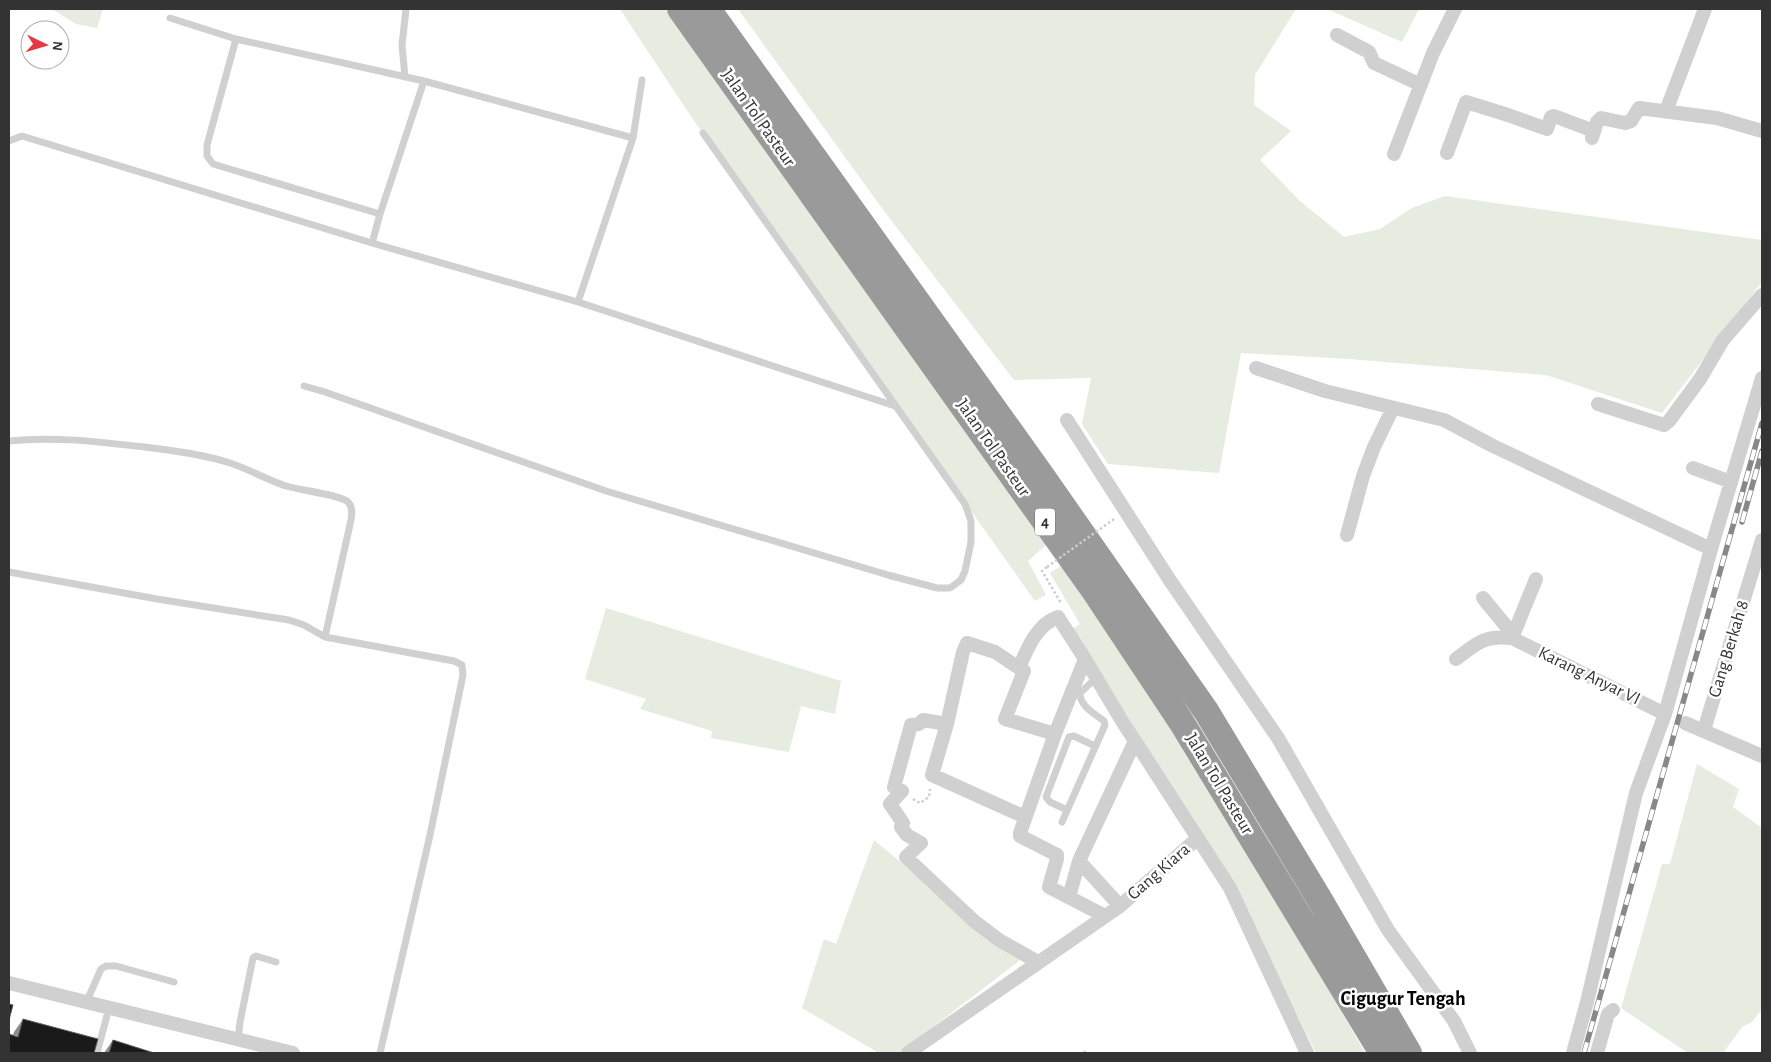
<svg xmlns="http://www.w3.org/2000/svg" width="1771" height="1062" font-family="'Alegreya Sans',sans-serif">
<style>
.green{fill:#e6ecdf}
.lines{fill:none;stroke-linecap:round;stroke-linejoin:round}
.path{stroke:#cdcdcd;stroke-width:2.5;stroke-dasharray:2.5 2.5;stroke-linecap:butt}
.service{stroke:#d0d0d0;stroke-width:7}
.minor{stroke:#d0d0d0;stroke-width:14}
.motorway{stroke:#9a9a9a;stroke-width:26}
.rail-casing{stroke:#888;stroke-width:5.5}
.rail{stroke:#fff;stroke-width:4;stroke-dasharray:11;stroke-linecap:butt}
.path-bridge{stroke:#cdcdcd;stroke-width:2.5;stroke-dasharray:2.5 2.5;stroke-linecap:butt}
.wall{fill:#8c8c8c}
.building{fill:#1a1a1a;stroke:#5f5f5f}
.labels{text-anchor:middle;dominant-baseline:central;stroke-width:5;stroke-linejoin:round;paint-order:stroke}
.shield{fill:#fff;stroke:#707070;stroke-width:1}
.shield-label{font-size:16px;font-weight:bold;fill:#333}
.street-label{font-size:18px;fill:#333;stroke:#fff}
.quarter-label{font-size:20px;font-weight:bold;fill:#000;stroke:#fff}
</style>
<rect width="100%" height="100%" fill="#fff"/>
<path class="green" d="M52,9H103L97,28L76,24Z
M620,9H665L1047,544L1028,561L1046,595L1035,601L692,118Z
M738,9H1296L1255,75L1254,105L1291,131L1260,160L1300,201L1344,237L1380,229L1412,208L1445,196L1762,240V282L1662,413L1546,375L1349,359L1241,353L1219,473L1108,464L1082,424L1091,378L1014,380L884,211Z
M1327,9H1419L1402,42Z
M1064,564L1254,857L1365,1053H1316L1231,881L1072,629L1080,624L1050,573Z
M606,608L841,681L835,714L801,706L789,752L711,738L712,731L640,709L646,699L585,679Z
M1697,764L1739,789L1733,807L1762,828V1009L1752,1022L1742,1027L1723,1053H1688L1621,1008L1662,864H1670Z
M874,840L998,943L1023,958L899,1053H879L802,1008L824,939L836,944Z"/>
<g class="lines">
<path class="path" d="M1047,567L1042,571L1061,603
M913,799L920,803L929,797L930,789
M1084,1053L1086,1049"/>
<path class="service" d="M170,18L236,39L424,81L633,138
M236,39L207,145V156L213,164L380,214L372,243
M405,77L402,45L406,9
M9,141L22,136L372,243L578,302L633,138L642,80
M380,214L424,81
M578,302L895,406
M304,386L325,392L606,491L888,575L937,588H950L961,580L965,571L971,542V521L965,504L703,133
M9,441C54,436 99,442 145,447C173,451 202,454 230,463C249,469 267,480 286,486C299,490 341,495 348,502C353,507 352,514 351,520L325,637
M9,572L157,599L289,620L304,625L325,637L454,661L462,665L463,675L430,835L380,1053
M1067,810L1050,802L1046,797L1069,737L1074,736L1095,746
M1062,822L1105,725L1104,721C1095,714 1079,705 1080,693L1096,678
M86,1003L101,969L106,966H116L174,982
M238,1040L240,1022L253,958L256,956L276,962
M97,1053L109,1008"/>
<path class="minor" d="M1337,35L1369,52L1374,63L1421,85
M1666,111L1705,9
M1592,138L1597,122L1601,118L1625,123L1631,121L1639,108L1717,118L1762,131
M1447,153L1466,102L1508,115L1547,129L1551,117L1554,116L1594,131
M1394,154L1433,53L1455,9
M1256,368L1325,391L1444,420L1493,446L1711,549
M1598,404L1664,425L1669,421L1700,379L1723,340L1762,295
M1067,420L1169,579L1278,738L1388,930L1454,1021L1470,1053
M1693,468L1731,482
M1347,535L1363,476L1374,447L1393,408
M1483,598L1506,626L1512,638L1665,714
M1085,659L1055,734L1020,833V836L1057,855V859L1049,887L1105,916
M1456,659C1477,643 1484,635 1512,638L1536,579
M1019,668L1024,671L1005,719L1055,734
M1685,723L1762,756
M947,724L923,720L919,724L911,725L894,787L902,791L890,804L903,823L901,827L907,835L921,843L906,857L974,921L999,940L1038,962
M1704,730L1762,540
M1025,817L932,775L947,724L963,652L967,643L995,652L1019,668C1027,649 1037,624 1058,617L1085,659L1122,721L1230,888L1307,1053
M1079,861L1120,906
M1069,897L1079,861L1135,741
M9,983L293,1053
M908,1053L1120,906L1198,838
M1573,1053L1587,1002L1636,793L1665,714L1711,549L1762,378
M1597,1053L1608,1014L1613,1010"/>
<path class="motorway" d="M680,9L1095,592L1182,723L1382,1053
M708,9L1040,473L1206,711L1320,900L1409,1053"/>
<g class="rail-casing">
<path id="rail" d="M1742,522L1762,451
M1584,1053L1762,423"/>
</g>
<use href="#rail" class="rail"/>
<path class="path-bridge" d="M1047,567L1114,519"/>
</g>
<path class="wall" d="M23,1019L94,1053L13,1035L14,1032Z
M113,1040L154,1053H104Z"/>
<path class="building" d="M9,1004L13,1005L9,1020Z
M23,1019L98,1039L94,1053H9V1034L18,1037Z
M113,1040L154,1053H109Z"/>
<g class="labels">
<rect class="shield" x="1035" y="508.5" width="20" height="27" rx="4"/>
<g class="shield-label">
<text x="1045" y="522">4</text>
</g>
<g class="street-label">
<text transform="translate(758 118) rotate(55)">Jalan Tol Pasteur</text>
<text transform="translate(993 448) rotate(55)">Jalan Tol Pasteur</text>
<text transform="translate(1729 649) rotate(-73)">Gang Berkah 8</text>
<text transform="translate(1589 676) rotate(26)">Karang Anyar VI</text>
<text transform="translate(1219 784) rotate(59)">Jalan Tol Pasteur</text>
<text transform="translate(1159 872) rotate(-41)">Gang Kiara</text>
</g>
<g class="quarter-label">
<text x="1403" y="999">Cigugur Tengah</text>
</g>
</g>
<rect width="1771" height="1062" fill="none" stroke="#333333" stroke-width="20"/>
<g transform="translate(45 45) rotate(95)"><circle r="24" fill="#ffffff" stroke="#adadad"/>
<path d="M0-4L9 19L0 12L-9 19Z" fill="#e63946"/>
<text y="-8" font-size="14" font-weight="bold" text-anchor="middle" fill="#333333">N</text>
</g>
</svg>
